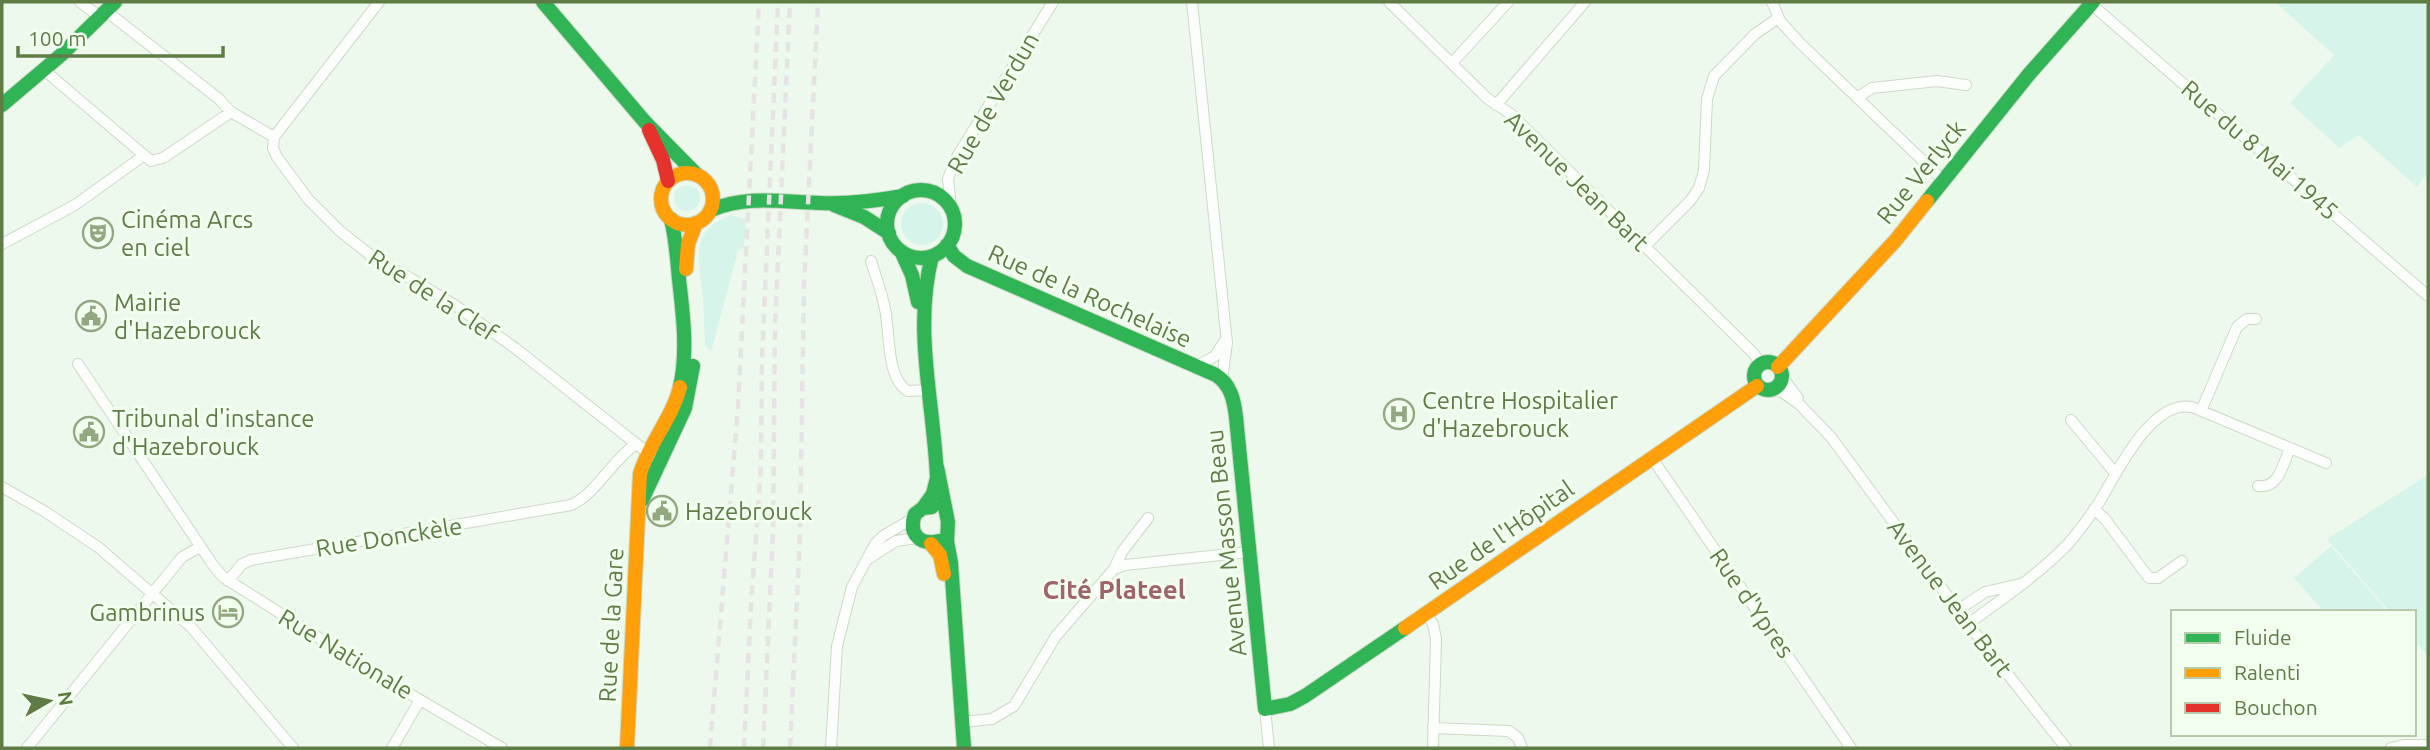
<svg xmlns="http://www.w3.org/2000/svg" width="2430" height="750" font-family="Ubuntu,sans-serif">
<style>
.green{fill:#d6f4e9}
.lines{fill:none;stroke-linecap:round;stroke-linejoin:round}
.street-casing{stroke:#cdd9c6;stroke-width:12}
.fast-casing{stroke:#cbd8c4;stroke-width:16}
.slow-casing{stroke:#cbd8c4;stroke-width:16}
.jam-casing{stroke:#cbd8c4;stroke-width:16}
.street{stroke:#fcfefc;stroke-width:10}
.fast{stroke:#30b455;stroke-width:14}
.slow{stroke:#ff9f0a;stroke-width:14}
.jam{stroke:#e5322d;stroke-width:14}
.rail{stroke:#e6e3e3;stroke-width:4.5;stroke-dasharray:10 7;stroke-linecap:butt}
.labels{text-anchor:middle;dominant-baseline:central;stroke-width:6;stroke-linejoin:round;paint-order:stroke}
.street-label{font-size:24px;fill:#5f7c47;stroke:#f2ffef}
.poi-label{font-size:24px;fill:#5f7c47;stroke:#f2ffef;text-anchor:start}
.neighbourhood-label{font-size:26px;font-weight:bold;fill:#9f636b;stroke:#f2ffef}
</style>
<rect width="100%" height="100%" fill="#eef9ed"/>
<path class="green" d="M2275,2H2428V173L2417,187L2359,135L2339,148L2290,103L2334,55Z
M674 198a13 13 0 1 1 26 0a13 13 0 1 1-26 0Z
M901 224a21 21 0 1 1 42 0a21 21 0 1 1-42 0Z
M731,215L746,219L744,248L738,251L711,352L705,345C704,330 704,315 703,300C700,263 687,231 731,215Z
M2428,475V656L2414,640V612H2390L2327,539Z
M2331,546L2384,607L2378,612H2324L2294,578Z"/>
<g class="lines">
<g class="street-casing">
<path id="street" d="M80,2L100,17
M1192,2L1227,343L1222,379
M1389,2L1488,99L1511,114L1753,353L1761,364
M1772,2L1780,21L1800,43L1944,181
M2091,4L2428,296
M106,11L218,98L231,112L274,137
M1452,63L1508,2
M44,70L151,161L163,158L231,112
M1857,98L1872,88L1937,81L1966,85
M1496,105L1585,2
M274,137L273,148L277,157L308,199L340,231L378,261L410,278L456,306L515,348L653,457
M274,137L379,2
M951,208L948,179L955,160L1053,2
M2,244L75,205L143,156
M1645,246L1690,201L1699,188L1704,170L1707,99L1714,76L1755,34L1778,18
M871,261C876,277 882,293 885,309C890,332 886,379 908,391L930,390
M78,364L213,565L223,577L381,677L502,748
M1195,367L1215,356L1224,342
M1782,377L1798,398
M1771,390L1782,392L1799,404L1831,437L1968,624L2066,748
M2201,411L2237,327L2247,319H2256
M2071,420L2115,473
M1652,458L1851,748
M2258,486C2279,489 2283,464 2290,448
M2,487L44,511L98,547L191,627L293,748
M2094,509L2105,519L2149,578H2158L2182,561
M868,559L896,541L917,538
M1114,569L1122,552L1148,518
M228,581L242,564L251,560L571,505C597,493 612,460 636,444
M1958,610L1985,592L2020,584
M1426,614L1433,624L1436,639L1433,748
M1968,624C2002,599 2038,575 2068,544C2080,530 2090,516 2100,501C2117,473 2151,399 2192,407L2326,463
M1265,709L1269,748
M963,722L992,719L1014,706L1056,636L1114,569L1125,565L1249,552
M1433,728L1509,731L1518,738L1522,748
M27,748L182,557L200,547
M392,748L420,700
M831,748L837,646L852,587L875,544L883,536L912,519
M2391,748L2403,745H2428"/>
</g>
<g class="fast-casing">
<path id="fast" d="M543,2L645,122L696,174
M2,105L61,55L115,2
M887 224a34 34 0 1 1 68 0a34 34 0 1 1-68 0Z
M1927,201L2030,73L2093,2
M834,205L864,217L889,233
M711,210C747,195 782,202 820,203C848,204 876,201 903,196
M671,219C676,239 677,258 679,279C683,315 688,351 680,387
M947,245L954,256L967,266L1216,375C1231,385 1234,400 1236,417L1265,709L1290,704L1305,696L1405,628
M901,251L912,275L918,302
M1754 376a14 14 0 1 1 28 0a14 14 0 1 1-28 0Z
M937,467L948,522L947,541L951,563L964,748
M642,500L685,408L693,366
M932,507L923,508L915,514C908,533 919,546 939,541
M923,508L933,494L937,478C934,403 913,330 932,256"/>
</g>
<g class="slow-casing">
<path id="slow" d="M661 199a26 26 0 1 1 52 0a26 26 0 1 1-52 0Z
M686,269L688,244L696,223
M1778,367L1895,241L1927,201
M931,544L940,555L944,574
M1405,628L1757,386
M627,748L640,474C649,443 672,419 680,387"/>
</g>
<g class="jam-casing">
<path id="jam" d="M649,130L663,160L668,181"/>
</g>
<use href="#street" class="street"/>
<use href="#fast" class="fast"/>
<use href="#slow" class="slow"/>
<use href="#jam" class="jam"/>
<path class="rail" d="M710,748L738,407L759,2
M744,748L751,606L761,466L762,358L778,2
M763,748L773,530L775,326L790,2
M790,748L800,535L804,285L818,2"/>
</g>
<defs>
<g id="theatre-ring" transform="scale(1.575)"><circle r="9.5" fill="#f2ffef" stroke="#91a881" stroke-width="1.5"/><path d="M-5-5.5Q0-4 5-5.5V0Q5 5 0 6Q-5 5-5 0ZM-3.3-2.5H-1v1.5H-3.3ZM1-2.5H3.3v1.5H1ZM-2.8 1Q0 5.5 2.8 1Z" fill="#91a881"/></g>
<g id="civic-ring" transform="scale(1.575)"><circle r="9.5" fill="#f2ffef" stroke="#91a881" stroke-width="1.5"/><path d="M-.6-6.5H3V-4.5H.6V-3L4-1V1h2V6H-6V1h2V-1L-.6-3ZM-1.2 2.5V6h2.4V2.5Z" fill="#91a881"/></g>
<g id="hospital-ring" transform="scale(1.575)"><circle r="9.5" fill="#f2ffef" stroke="#91a881" stroke-width="1.5"/><path d="M-5-5h3v3.5h4V-5h3V5h-3V1.5h-4V5h-3Z" fill="#91a881"/></g>
<g id="hotel-ring" transform="scale(1.575)"><circle r="9.5" fill="#f2ffef" stroke="#91a881" stroke-width="1.5"/><path d="M-6-4.5h1.5V1H6V5H4.5V3h-9V5H-6ZM-4 0a1.8 1.8 0 1 1 3.6 0ZM.5 0V-2.5h3Q6-2.5 6 0Z" fill="#91a881"/></g>
</defs>
<g fill-rule="evenodd">
<use href="#theatre-ring" x="98" y="233"/>
<use href="#civic-ring" x="91" y="316"/>
<use href="#hospital-ring" x="1399" y="414"/>
<use href="#civic-ring" x="89" y="432"/>
<use href="#civic-ring" x="662" y="511"/>
<use href="#hotel-ring" x="228" y="612"/>
</g>
<g class="labels">
<g class="street-label">
<text transform="translate(993 103) rotate(-60)">Rue de Verdun</text>
<text transform="translate(2260 150) rotate(41)">Rue du 8 Mai 1945</text>
<text transform="translate(1921 172) rotate(-51)">Rue Verlyck</text>
<text transform="translate(1577 181) rotate(44)">Avenue Jean Bart</text>
<text transform="translate(433 295) rotate(33)">Rue de la Clef</text>
<text transform="translate(1090 296) rotate(24)">Rue de la Rochelaise</text>
<text transform="translate(1501 535) rotate(-35)">Rue de l'Hôpital</text>
<text transform="translate(389 537) rotate(-9)">Rue Donckèle</text>
<text transform="translate(1226 543) rotate(-96)">Avenue Masson Beau</text>
<text transform="translate(1950 598) rotate(53)">Avenue Jean Bart</text>
<text transform="translate(1752 603) rotate(55)">Rue d'Ypres</text>
<text transform="translate(611 625) rotate(-87)">Rue de la Gare</text>
<text transform="translate(346 654) rotate(31)">Rue Nationale</text>
</g>
<g class="poi-label">
<text x="121" y="219">Cinéma Arcs<tspan x="121" dy="28">en ciel</tspan></text>
<text x="114" y="302">Mairie<tspan x="114" dy="28">d'Hazebrouck</tspan></text>
<text x="1422" y="400">Centre Hospitalier<tspan x="1422" dy="28">d'Hazebrouck</tspan></text>
<text x="112" y="418">Tribunal d'instance<tspan x="112" dy="28">d'Hazebrouck</tspan></text>
<text x="685" y="511">Hazebrouck</text>
<text x="205" y="612" text-anchor="end">Gambrinus</text>
</g>
<g class="neighbourhood-label">
<text x="1114" y="589">Cité Plateel</text>
</g>
</g>
<rect width="2430" height="750" fill="none" stroke="#5f7c47" stroke-width="7"/>
<rect x="2171" y="610" width="245" height="126" fill="#f2ffef" stroke="#b7cbac" stroke-width="2"/>
<rect x="2185" y="633" width="35" height="10" fill="#30b455" stroke="#b7cbac" stroke-width="2"/>
<text x="2234" y="645" font-size="21" fill="#5f7c47">Fluide</text>
<rect x="2185" y="668" width="35" height="10" fill="#ff9f0a" stroke="#b7cbac" stroke-width="2"/>
<text x="2234" y="680" font-size="21" fill="#5f7c47">Ralenti</text>
<rect x="2185" y="703" width="35" height="10" fill="#e5322d" stroke="#b7cbac" stroke-width="2"/>
<text x="2234" y="715" font-size="21" fill="#5f7c47">Bouchon</text>
<g transform="translate(49 701) rotate(81)" stroke="#f2ffef" stroke-width="5" paint-order="stroke">
<path d="M0-5L12 26L0 18L-12 26Z" fill="#5f7c47"/>
<text y="-10" font-size="19" font-weight="bold" text-anchor="middle" fill="#5f7c47">N</text>
</g>
<path d="M18 46v10h205v-10" fill="none" stroke="#5f7c47" stroke-width="3.5"/>
<text x="28" y="46" font-size="21" fill="#5f7c47" stroke="#f2ffef" stroke-width="5" paint-order="stroke">100 m</text>
</svg>
